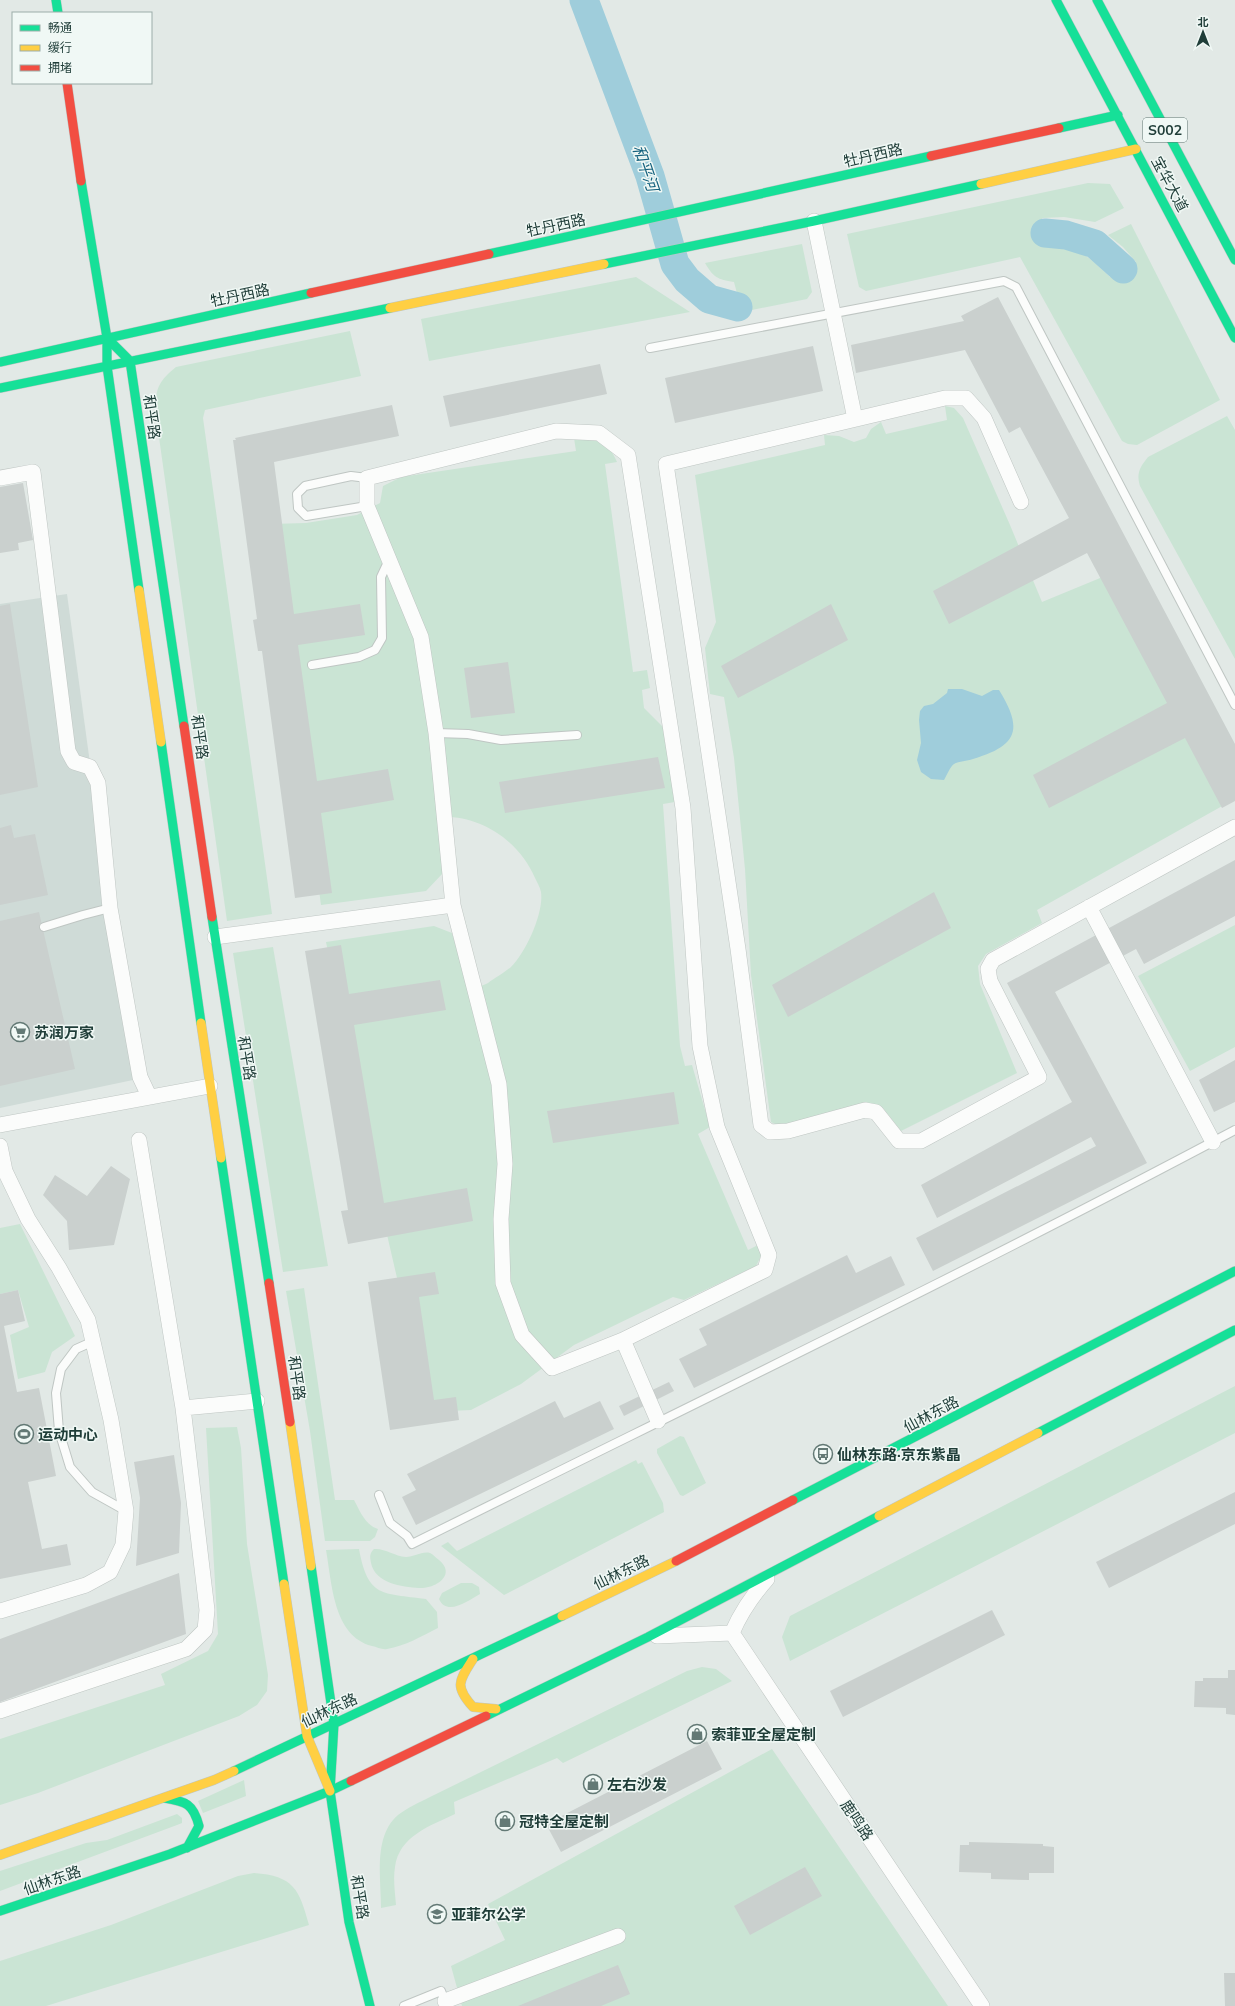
<svg xmlns="http://www.w3.org/2000/svg" width="1235" height="2006" font-family="Mulish,'Noto Sans SC',sans-serif">
<style>
.built{fill:#cfdbd7}
.green{fill:#cae4d4}
.water{fill:#9fcddb}
.lines{fill:none;stroke-linecap:round;stroke-linejoin:round}
.river{stroke:#9fcddb;stroke-width:29}
.building{fill:#cad0ce}
.lane-casing{stroke:#bfc6c3;stroke-width:10}
.street-casing{stroke:#bfc6c3;stroke-width:16}
.fast-casing{stroke:#bec6c4;stroke-width:10}
.slow-casing{stroke:#bec6c4;stroke-width:10}
.jam-casing{stroke:#bec6c4;stroke-width:10}
.lane{stroke:#fbfcfb;stroke-width:8}
.street{stroke:#fbfcfb;stroke-width:15}
.fast{stroke:#16e098;stroke-width:9}
.slow{stroke:#ffcf43;stroke-width:9}
.jam{stroke:#f24e42;stroke-width:9}
.labels{text-anchor:middle;dominant-baseline:central;stroke-width:3;stroke-linejoin:round;paint-order:stroke}
.shield{fill:#f0f8f5;stroke:#5e7571;stroke-width:1}
.shield-label{font-size:14px;font-weight:bold;fill:#1f3d38}
.street-label{font-size:15px;fill:#1f3d38;stroke:#f0f8f5}
.poi-label{font-size:15px;font-weight:bold;fill:#1f3d38;stroke:#f0f8f5;text-anchor:start}
.water-label{font-size:16px;font-style:italic;fill:#15627e;stroke:#f0f8f5}
</style>
<rect width="100%" height="100%" fill="#e2e9e6"/>
<path class="built" d="M67,594L133,1080L0,1108V604Z"/>
<path class="green" d="M1088,183L1110,184L1124,208L1095,222L1064,217L1042,218L1047,245C1052,245 1058,245 1063,245C1082,249 1097,265 1110,277L1136,262L1123,247L1108,235L1131,224L1220,400L1137,445L1128,444L1122,441L1020,257L866,291L859,287L847,234Z
M802,244L812,292L807,299L742,312L734,282C717,279 714,278 705,263Z
M636,277L690,312L429,361L421,319Z
M350,331L361,376L205,410L203,418L272,914L227,921L157,423C155,396 153,385 176,367Z
M945,406L954,408L963,418L1010,525L1042,602L1105,576L1224,805L1037,910L1042,923L986,954L978,966L980,984L1017,1073L901,1131L883,1108L868,1106L779,1126L771,1122L751,975L745,869L734,758L724,697L710,694L705,648L716,622L695,475L825,445L824,435L839,436L854,442L866,438L871,429L881,422L886,434L947,420Z
M1227,416L1235,430V659L1140,486C1136,473 1140,467 1148,457Z
M574,438C598,440 607,439 617,462L605,464L633,672L647,670L650,688L642,690L644,708L666,730L675,802L663,804L680,1046L685,1066L692,1065L710,1127L698,1134L748,1250L758,1245L761,1256L756,1266L684,1300L673,1297L574,1345L521,1384L471,1410L428,1412L382,1213L326,942L434,926L452,933L468,988C474,987 483,986 488,983C495,978 505,972 511,967C526,952 544,913 541,892C540,887 537,882 535,878C519,840 479,814 438,817L443,873L426,891L321,905L271,524L306,523L357,515L380,503L383,486L401,477L576,451Z
M1235,925V1047L1190,1071L1138,976Z
M273,947L328,1266L283,1272L233,953Z
M20,1224L75,1336L52,1352L45,1372L18,1379L10,1335L29,1327L18,1290L0,1294V1228Z
M304,1288L335,1500H354C360,1511 365,1525 378,1529L375,1537L370,1541H325L310,1431L286,1291Z
M1235,1386V1433L790,1661L782,1637L790,1616Z
M237,1427L241,1448L247,1544L268,1675L267,1691L257,1705L239,1716L38,1793L0,1805V1739L165,1685L161,1674L208,1651L218,1634L206,1428Z
M680,1436L684,1437L706,1483L683,1496L680,1495L657,1453V1449Z
M636,1460L638,1464L642,1462L663,1503L664,1512L504,1595L441,1546L448,1542L457,1551Z
M359,1549C368,1598 382,1593 426,1599L437,1612L438,1628C422,1636 405,1646 387,1649C382,1650 377,1647 372,1646C333,1636 332,1583 326,1550Z
M374,1549C385,1548 394,1556 406,1557C414,1557 422,1551 430,1553C433,1554 436,1558 439,1560C457,1575 435,1589 419,1588C402,1587 375,1583 371,1563C370,1557 369,1554 374,1549Z
M461,1583H472L479,1587L480,1594C469,1600 447,1617 439,1599L442,1593Z
M702,1667L716,1669L732,1681L563,1763L557,1758L454,1802L455,1814C430,1826 399,1836 395,1867C393,1879 395,1893 396,1905L381,1908C381,1879 373,1836 398,1815C407,1808 420,1802 430,1797L687,1671Z
M772,1749L948,2006H462L451,1966L505,1940L488,1904Z
M244,1780L246,1796L203,1813L198,1801Z
M177,1814L182,1818V1823L177,1825L0,1891V1871L86,1843L107,1840Z
M254,1873C294,1876 299,1889 309,1925L46,2006H0V1961L111,1925L238,1876Z"/>
<path class="water" d="M948,689H962L982,696L993,690H999C1024,730 1017,746 973,759C967,761 959,761 954,764C950,767 947,775 944,780L931,779L921,772L917,760L921,743L919,720L920,711L924,706L933,704L947,693Z"/>
<g class="lines">
<path class="river" d="M584,0L650,176L675,264L687,280L709,299L738,307
M1045,233L1066,235L1095,244L1123,269"/>
</g>
<path class="building" d="M998,297L1235,744V801L1222,808L1185,738L1049,808L1033,775L1167,703L1087,553L949,624L933,591L1069,518L1020,427L1009,433L965,350L856,373L851,345L964,321L961,316Z
M813,346L823,391L675,423L665,378Z
M600,364L607,394L450,427L443,396Z
M392,405L399,436L274,462L294,614L360,604L365,635L298,645L317,781L388,769L394,800L321,813L332,893L295,898L262,651H258L253,620L257,619L233,440H236L235,438Z
M23,483L33,540L18,543L19,550L0,553V487Z
M10,604L38,787L0,795V606Z
M831,604L848,640L738,698L721,666Z
M508,662L515,713L471,718L464,668Z
M658,757L665,788L505,813L499,782Z
M11,825L14,838L35,834L48,895L0,905V828Z
M1235,860V916L1144,964L1136,949L1055,992L1147,1163L933,1271L916,1238L1096,1146L1091,1137L937,1218L921,1185L1072,1102L1007,983Z
M934,892L951,928L788,1017L772,985Z
M39,912L75,1069L0,1086V921Z
M341,945L349,994L440,980L446,1010L354,1025L384,1203L467,1188L473,1221L348,1244L341,1211L348,1210L305,951Z
M1235,1060V1102L1214,1112L1199,1080Z
M674,1092L679,1124L553,1143L547,1111Z
M111,1166L130,1179L114,1245L69,1250L67,1221L43,1195L55,1175L87,1196Z
M847,1255L856,1273L891,1256L905,1285L694,1388L679,1359L707,1345L699,1329Z
M435,1272L439,1294L419,1297L434,1400L456,1397L459,1420L390,1430L368,1282Z
M18,1290L25,1321L4,1326L17,1392L39,1388L56,1476L28,1482L42,1549L67,1544L71,1565L0,1579V1294Z
M669,1382L674,1391L624,1416L619,1406Z
M555,1401L564,1418L600,1401L614,1429L416,1525L402,1497L416,1490L407,1474Z
M174,1455L181,1503L179,1553L136,1566L140,1498L134,1462Z
M1235,1492V1524L1109,1588L1096,1562Z
M179,1573L186,1634L0,1702V1639Z
M992,1610L1005,1635L843,1717L830,1691Z
M1228,1670H1235V1715L1226,1714V1708L1194,1707L1195,1681H1203V1678H1228Z
M707,1741L722,1769L561,1852L546,1824Z
M969,1842L1043,1844V1846L1054,1847V1873H1029V1880L991,1879V1873L959,1872L960,1845H969Z
M805,1867L822,1896L750,1935L734,1906Z
M618,1965L630,1994L601,2006H518Z
M1224,1973H1235V2006H1225Z"/>
<g class="lines">
<g class="lane-casing">
<path id="lane" d="M650,348L1004,281L1016,287L1235,705
M367,478L351,476L305,486L297,494L298,508L306,516L367,506
M312,665L359,657L375,650L382,638L381,577L389,560
M436,733L468,734L501,740L577,735
M44,927L83,915L110,908
M94,1341L76,1349L61,1369L56,1393L59,1431L70,1467L92,1492L126,1511
M379,1495L390,1523L407,1536L412,1544C687,1407 964,1274 1235,1130
M404,2006L441,1991L446,2004"/>
</g>
<g class="street-casing">
<path id="street" d="M814,221L855,419
M556,431L599,433L628,455L683,808L700,1046L717,1127L769,1255L765,1270L623,1340L552,1368L522,1335L503,1283L501,1219L505,1164L499,1084L453,905L436,733L421,637L367,506V478Z
M0,478L33,472L68,751L74,762L90,767L98,783L110,908L140,1077L149,1096
M1021,502L984,418L966,398H945L666,464L738,949L761,1125L770,1132L788,1131L865,1110L876,1112L899,1141H921L1039,1077L990,981L988,969L993,960L1235,827
M1089,907L1213,1142
M215,937L453,905
M0,1125L210,1086
M0,1146L5,1171L28,1219L59,1268L88,1320L111,1420L126,1511L123,1545L110,1572L86,1585L0,1611
M623,1340L658,1421
M183,1408L257,1401
M732,1633L982,2006
M657,1636L732,1633C741,1612 752,1596 767,1579
M0,1711L186,1649L205,1630L207,1610L183,1408L139,1140
M445,2001L618,1936"/>
</g>
<g class="fast-casing">
<path id="fast" d="M56,0L58,13
M1056,0L1235,338
M1097,0L1235,260
M1059,128L1118,115
M81,181L107,338V366L139,590
M489,254L931,156
M604,264L814,221L981,184
M107,338L130,361L184,726
M0,362L311,293
M0,388L390,308
M161,742L201,1023
M212,917L269,1283
M221,1158L284,1584
M1038,1433L1235,1330
M793,1500L1235,1271
M311,1566L334,1724L330,1791L349,1922L370,2006
M486,1716L648,1637L879,1516
M234,1771L562,1616
M164,1798C186,1802 193,1803 199,1826L187,1848
M0,1911L170,1854L330,1791L351,1781"/>
</g>
<g class="slow-casing">
<path id="slow" d="M981,184L1136,149
M390,308L604,264
M139,590L161,742
M201,1023L221,1158
M290,1422L311,1566
M879,1516L1038,1433
M284,1584L307,1736L330,1791
M562,1616L676,1561
M473,1659C459,1681 454,1686 473,1707L496,1709
M0,1855L214,1780L234,1771"/>
</g>
<g class="jam-casing">
<path id="jam" d="M67,83L81,181
M931,156L1059,128
M311,293L489,254
M184,726L212,917
M269,1283L290,1422
M676,1561L793,1500
M351,1781L486,1716"/>
</g>
<use href="#lane" class="lane"/>
<use href="#street" class="street"/>
<use href="#fast" class="fast"/>
<use href="#slow" class="slow"/>
<use href="#jam" class="jam"/>
</g>
<defs>
<g id="supermarket-ring" transform="scale(1)"><circle r="9.5" fill="#f0f8f5" stroke="#637975" stroke-width="1.5"/><path d="M-6-5.5h2.5l.6 2H6L4.5 2H-2.5L-4.4-4H-6ZM-1.5 3.2a1.3 1.3 0 1 0 .1 0ZM3 3.2a1.3 1.3 0 1 0 .1 0Z" fill="#637975"/></g>
<g id="stadium-ring" transform="scale(1)"><circle r="9.5" fill="#f0f8f5" stroke="#637975" stroke-width="1.5"/><path d="M0-5a6.5 5 0 1 0 0 10a6.5 5 0 1 0 0-10ZM-3.5-1.8h7v3.6h-7Z" fill="#637975"/></g>
<g id="bus-ring" transform="scale(1)"><circle r="9.5" fill="#f0f8f5" stroke="#637975" stroke-width="1.5"/><path d="M-5-6H5V4H4V6H2V4H-2V6H-4V4H-5ZM-3.5-4V0h7V-4ZM-3.5 1.2v1.5H-2V1.2ZM2 1.2v1.5H3.5V1.2Z" fill="#637975"/></g>
<g id="shop-ring" transform="scale(1)"><circle r="9.5" fill="#f0f8f5" stroke="#637975" stroke-width="1.5"/><path d="M-5-2.5h2.3a2.7 3.5 0 0 1 5.4 0H5L5.5 6h-11ZM-1.5-2.5h3a1.5 2.3 0 0 0-3 0Z" fill="#637975"/></g>
<g id="school-ring" transform="scale(1)"><circle r="9.5" fill="#f0f8f5" stroke="#637975" stroke-width="1.5"/><path d="M0-5L7-2L0 1L-7-2ZM-4 1L0 2.5L4 1V4Q0 6-4 4Z" fill="#637975"/></g>
</defs>
<g fill-rule="evenodd">
<use href="#supermarket-ring" x="20" y="1032"/>
<use href="#stadium-ring" x="24" y="1434"/>
<use href="#bus-ring" x="823" y="1454"/>
<use href="#shop-ring" x="697" y="1734"/>
<use href="#shop-ring" x="593" y="1784"/>
<use href="#shop-ring" x="505" y="1821"/>
<use href="#school-ring" x="437" y="1914"/>
</g>
<g class="labels">
<rect class="shield" x="1143" y="118" width="44" height="24" rx="3"/>
<g class="shield-label">
<text x="1165" y="130">S002</text>
</g>
<g class="street-label">
<text transform="translate(873 155) rotate(-13)">牡丹西路</text>
<text transform="translate(1170 184) rotate(62)">宝华大道</text>
<text transform="translate(556 225) rotate(-12)">牡丹西路</text>
<text transform="translate(240 295) rotate(-12)">牡丹西路</text>
<text transform="translate(152 417) rotate(82)">和平路</text>
<text transform="translate(200 737) rotate(82)">和平路</text>
<text transform="translate(247 1058) rotate(81)">和平路</text>
<text transform="translate(297 1378) rotate(82)">和平路</text>
<text transform="translate(931 1414) rotate(-28)">仙林东路</text>
<text transform="translate(621 1572) rotate(-26)">仙林东路</text>
<text transform="translate(329 1710) rotate(-25)">仙林东路</text>
<text transform="translate(857 1820) rotate(56)">鹿鸣路</text>
<text transform="translate(52 1880) rotate(-19)">仙林东路</text>
<text transform="translate(360 1897) rotate(81)">和平路</text>
</g>
<g class="poi-label">
<text x="34" y="1032">苏润万家</text>
<text x="38" y="1434">运动中心</text>
<text x="837" y="1454">仙林东路·京东紫晶</text>
<text x="711" y="1734">索菲亚全屋定制</text>
<text x="607" y="1784">左右沙发</text>
<text x="519" y="1821">冠特全屋定制</text>
<text x="451" y="1914">亚菲尔公学</text>
</g>
<g class="water-label">
<text transform="translate(646 168) rotate(71)">和平河</text>
</g>
</g>
<rect x="12" y="12" width="140" height="72" fill="#f0f8f5" stroke="#9cada9"/>
<rect x="20" y="25" width="20" height="6" fill="#16e098" stroke="#9cada9"/>
<text x="48" y="32" font-size="12" fill="#1f3d38">畅通</text>
<rect x="20" y="45" width="20" height="6" fill="#ffcf43" stroke="#9cada9"/>
<text x="48" y="52" font-size="12" fill="#1f3d38">缓行</text>
<rect x="20" y="65" width="20" height="6" fill="#f24e42" stroke="#9cada9"/>
<text x="48" y="72" font-size="12" fill="#1f3d38">拥堵</text>
<g transform="translate(1203 32)" stroke="#f0f8f5" stroke-width="3" paint-order="stroke">
<path d="M0-3L7 15L0 10L-7 15Z" fill="#1f3d38"/>
<text y="-6" font-size="11" font-weight="bold" text-anchor="middle" fill="#1f3d38">北</text>
</g>
</svg>
